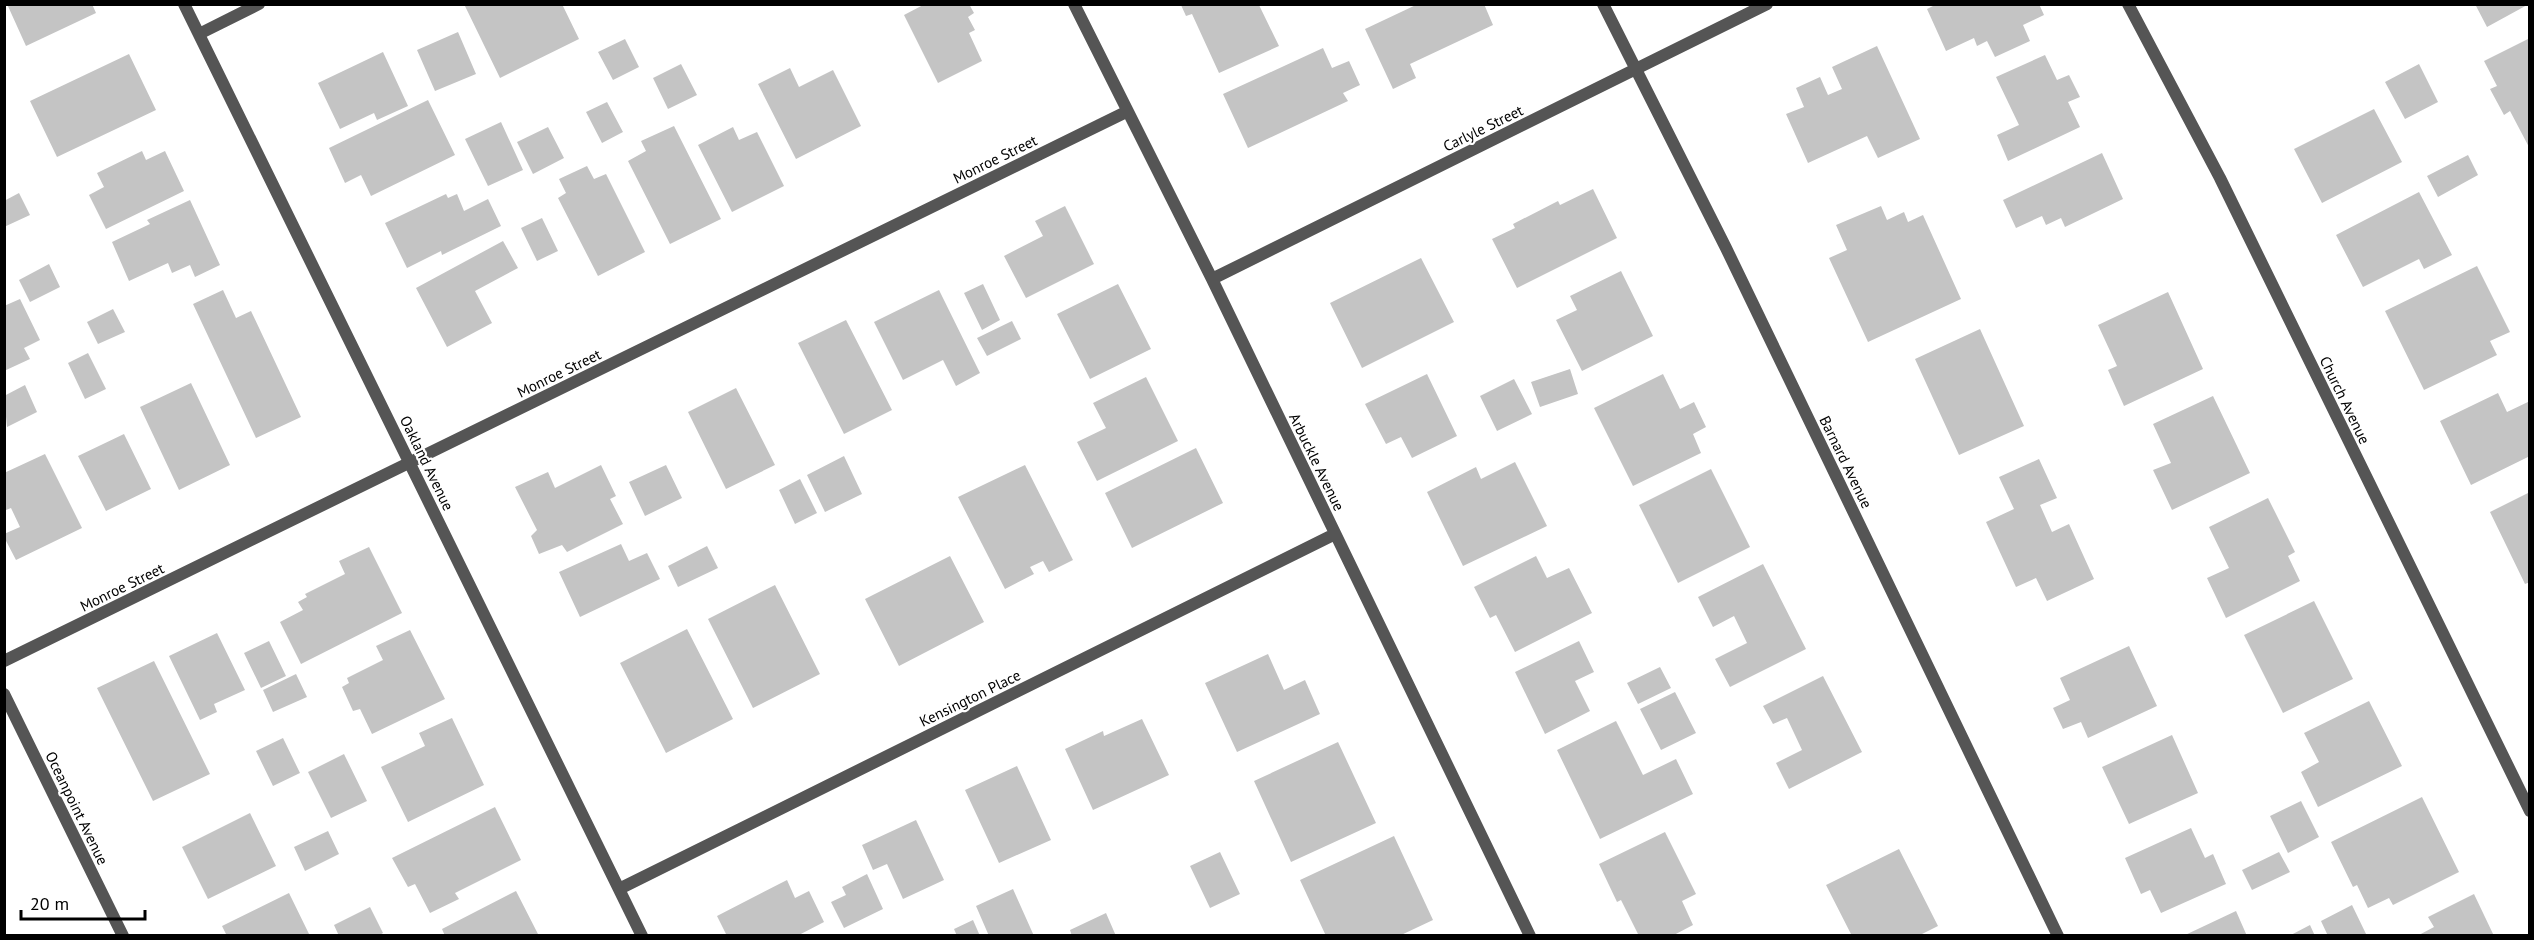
<svg xmlns="http://www.w3.org/2000/svg" width="2534" height="940" font-family="'PT Sans',sans-serif">
<style>
.building{fill:#c4c4c4}
.lines{fill:none;stroke-linecap:round;stroke-linejoin:round}
.street{stroke:#555;stroke-width:12}
.labels{text-anchor:middle;dominant-baseline:central;stroke-width:4.5;stroke-linejoin:round;paint-order:stroke}
.street-label{font-size:15px;fill:#000;stroke:#fff}
</style>
<rect width="100%" height="100%" fill="#fff"/>
<path class="building" d="M7,4H92L96,13L26,46Z
M464,4H562L579,39L500,78Z
M925,4H969L974,13L968,17L975,30L969,33L982,61L938,83L904,15Z
M1418,4H1484L1493,25L1410,64L1416,78L1393,89L1365,29Z
M1937,4H2039L2044,15L2023,25L2030,41L1995,57L1987,41L1977,46L1974,38L1946,51L1927,9Z
M2475,4H2529L2487,27Z
M1181,5H1259L1279,46L1219,73L1192,14L1186,16Z
M458,32L476,74L435,91L417,50Z
M2530,38V149L2510,111L2504,115L2490,89L2497,86L2484,61Z
M625,39L639,67L613,80L598,52Z
M1877,46L1920,139L1878,158L1867,136L1808,163L1786,114L1804,107L1796,88L1820,77L1828,95L1842,89L1832,67Z
M1323,48L1332,68L1349,61L1360,85L1343,93L1348,101L1248,148L1223,94Z
M383,52L408,106L377,120L374,113L340,129L318,83Z
M129,54L156,110L57,157L30,101Z
M2045,55L2057,80L2069,75L2080,97L2068,102L2080,127L2008,161L1997,135L2019,125L1996,77Z
M681,64L697,95L668,109L653,78Z
M2419,64L2438,102L2405,119L2385,82Z
M790,68L799,87L833,70L861,126L796,159L758,84Z
M428,100L455,155L371,196L361,175L345,183L329,148Z
M607,102L623,132L602,143L586,112Z
M2374,109L2402,162L2322,203L2294,149Z
M501,122L523,170L488,186L465,139Z
M674,126L721,219L670,244L628,161L646,151L641,141Z
M548,127L564,158L533,174L517,142Z
M733,127L739,140L757,132L784,186L732,212L698,145Z
M142,151L146,160L165,151L184,191L106,229L89,195L104,187L97,173Z
M2102,153L2123,199L2065,227L2061,218L2046,225L2042,216L2016,228L2003,200Z
M2468,155L2478,175L2438,197L2427,176Z
M587,166L594,179L606,174L645,252L598,276L558,198L566,193L559,179Z
M1593,189L1617,238L1517,288L1492,239L1515,228L1513,224L1558,201L1560,205Z
M2419,192L2452,255L2424,269L2419,259L2363,287L2336,235Z
M19,193L30,215L4,227V201Z
M446,194L448,198L457,194L464,211L488,199L501,226L442,255L441,251L407,268L385,223Z
M190,200L220,265L195,277L190,265L172,273L168,263L129,281L112,242L150,224L147,220Z
M1065,206L1094,264L1026,298L1004,256L1043,236L1035,221Z
M1881,206L1887,220L1904,212L1908,222L1923,215L1961,299L1868,342L1829,258L1847,250L1836,225Z
M542,218L558,251L537,261L521,228Z
M503,241L518,268L475,291L492,323L447,347L416,288Z
M1421,258L1454,322L1362,368L1330,303Z
M49,264L60,287L30,302L19,280Z
M2477,266L2510,332L2490,341L2497,355L2424,390L2385,311Z
M1621,271L1653,336L1582,371L1556,320L1577,310L1570,296Z
M983,284L1000,320L982,330L964,293Z
M1118,284L1151,349L1090,379L1057,314Z
M223,290L236,318L251,311L301,417L256,438L193,304Z
M939,290L980,373L956,386L943,360L903,380L874,322Z
M2168,292L2203,369L2124,406L2108,370L2117,366L2098,325Z
M20,299L40,340L24,348L30,359L4,371V306Z
M113,309L125,332L98,344L87,322Z
M846,320L892,410L844,434L798,343Z
M1012,321L1021,339L987,356L977,338Z
M1980,329L2024,426L1959,455L1915,359Z
M88,353L106,389L85,399L68,363Z
M1570,369L1578,394L1540,407L1531,382Z
M1427,374L1457,436L1412,458L1401,437L1386,444L1365,404Z
M1663,374L1680,409L1694,402L1706,427L1693,434L1701,453L1633,486L1594,408Z
M1146,377L1178,441L1097,481L1077,442L1106,428L1093,403Z
M1514,379L1532,414L1497,431L1480,396Z
M191,383L230,465L179,490L140,407Z
M25,385L37,412L7,427L4,396Z
M736,388L775,465L726,489L688,412Z
M2498,393L2507,412L2530,401V456L2471,485L2440,421Z
M2213,396L2250,473L2172,510L2153,470L2171,463L2153,424Z
M124,434L151,489L106,511L78,456Z
M1196,448L1223,503L1132,548L1105,493Z
M45,454L82,528L16,560L4,537V534L20,527L11,508L6,510L4,507V473Z
M844,456L862,494L825,512L807,475Z
M2039,459L2057,498L2040,505L2052,532L2069,524L2094,579L2047,601L2036,578L2016,587L1986,522L2014,509L1999,477Z
M1515,462L1547,526L1463,566L1427,492L1476,467L1481,479Z
M601,465L616,496L610,499L623,524L567,552L562,545L539,554L531,536L537,530L515,487L548,472L555,488Z
M666,465L682,498L645,516L629,482Z
M1025,465L1073,560L1049,572L1043,561L1030,567L1034,574L1005,589L958,497Z
M1711,469L1750,547L1678,583L1639,505Z
M800,479L817,513L795,524L779,490Z
M2530,492V582L2525,584L2490,512Z
M2268,498L2295,552L2288,556L2300,581L2226,618L2207,578L2229,568L2209,527Z
M621,544L629,561L647,553L660,579L580,617L559,572Z
M707,546L718,568L678,587L668,566Z
M369,547L402,613L301,664L280,622L303,610L298,602L307,597L305,594L345,574L339,561Z
M950,556L984,622L899,666L865,599Z
M1536,556L1547,578L1569,568L1592,613L1515,652L1496,615L1490,618L1474,587Z
M1763,564L1806,649L1730,687L1715,659L1747,643L1734,616L1713,627L1698,597Z
M775,585L820,674L753,708L708,619Z
M2314,601L2353,679L2283,713L2244,635Z
M687,629L733,719L666,753L620,663Z
M410,630L445,699L372,734L360,709L353,711L342,687L349,683L347,678L383,660L376,646Z
M217,633L245,690L214,704L217,712L200,720L169,656Z
M269,641L286,676L261,688L244,653Z
M1579,641L1594,672L1575,681L1590,711L1545,734L1515,672Z
M2129,646L2157,706L2088,738L2081,722L2063,729L2053,708L2070,700L2060,678Z
M1268,654L1284,690L1305,680L1320,714L1237,752L1205,683Z
M154,661L210,774L153,801L97,688Z
M1660,667L1671,688L1638,704L1627,683Z
M296,674L307,697L273,712L263,690Z
M1823,676L1862,752L1789,789L1776,763L1802,750L1787,718L1773,724L1763,706Z
M1675,692L1696,733L1661,750L1640,709Z
M2369,701L2402,766L2318,807L2301,772L2319,762L2304,733Z
M452,718L484,785L408,822L381,767L425,746L419,733Z
M1142,719L1169,775L1093,810L1065,749L1103,731L1104,736Z
M1616,721L1643,775L1676,759L1693,794L1600,839L1557,750Z
M2172,735L2198,793L2129,824L2102,767Z
M283,738L300,773L273,786L256,751Z
M1338,742L1376,823L1291,862L1254,781Z
M344,754L367,801L331,818L308,772Z
M1017,766L1051,840L999,863L965,790Z
M2422,797L2459,872L2393,905L2389,898L2368,908L2357,885L2353,887L2331,842Z
M2301,801L2319,837L2288,853L2270,816Z
M495,807L521,860L455,893L459,899L430,913L415,884L408,887L392,858Z
M250,813L276,866L208,899L182,847Z
M916,820L944,880L903,899L887,864L873,870L862,845Z
M2191,828L2205,858L2213,854L2226,884L2161,913L2150,890L2141,894L2125,858Z
M328,831L339,854L305,871L294,847Z
M1665,832L1696,894L1682,901L1693,925L1672,936H1639L1621,900L1617,902L1599,864Z
M1394,836L1433,920L1399,936H1326L1300,880Z
M1899,849L1938,926L1918,936H1852L1826,885Z
M1220,852L1240,894L1210,908L1190,866Z
M2279,852L2290,872L2252,890L2242,870Z
M867,874L883,909L844,928L831,902L846,895L842,887Z
M787,880L795,898L809,891L824,922L797,936H727L717,916Z
M1013,889L1034,936H989L976,906Z
M516,891L539,936H445L442,929Z
M289,893L310,936H227L222,926Z
M2474,894L2494,936H2417L2434,927L2428,917Z
M2352,905L2367,936H2328L2321,921Z
M370,907L383,933L378,936H339L334,925Z
M2236,911L2247,936H2183Z
M1106,913L1116,936H1072L1070,930Z
M973,920L980,936H957L954,929Z
M2310,925L2315,936H2289Z"/>
<g class="lines">
<path class="street" d="M184,4L642,936
M1074,4L1212,279L1530,936
M1603,4L1726,248L2058,936
M2128,4L2220,178L2530,811
M199,34L259,4
M1212,279L1767,4
M4,661L1126,112
M4,694L123,936
M619,889L1335,534"/>
</g>
<g class="labels">
<g class="street-label">
<text transform="translate(1483 128) rotate(-26)">Carlyle Street</text>
<text transform="translate(995 159) rotate(-26)">Monroe Street</text>
<text transform="translate(559 373) rotate(-26)">Monroe Street</text>
<text transform="translate(2345 400) rotate(64)">Church Avenue</text>
<text transform="translate(1317 462) rotate(64)">Arbuckle Avenue</text>
<text transform="translate(1846 462) rotate(64)">Barnard Avenue</text>
<text transform="translate(427 463) rotate(64)">Oakland Avenue</text>
<text transform="translate(122 587) rotate(-26)">Monroe Street</text>
<text transform="translate(970 698) rotate(-26)">Kensington Place</text>
<text transform="translate(77 808) rotate(64)">Oceanpoint Avenue</text>
</g>
</g>
<rect width="2534" height="940" fill="none" stroke="#000000" stroke-width="12"/>
<path d="M21 910v9h124v-9" fill="none" stroke="#000000" stroke-width="3"/>
<text x="30" y="910" font-size="18" fill="#000000" stroke="#ffffff" stroke-width="4.5" paint-order="stroke">20 m</text>
</svg>
